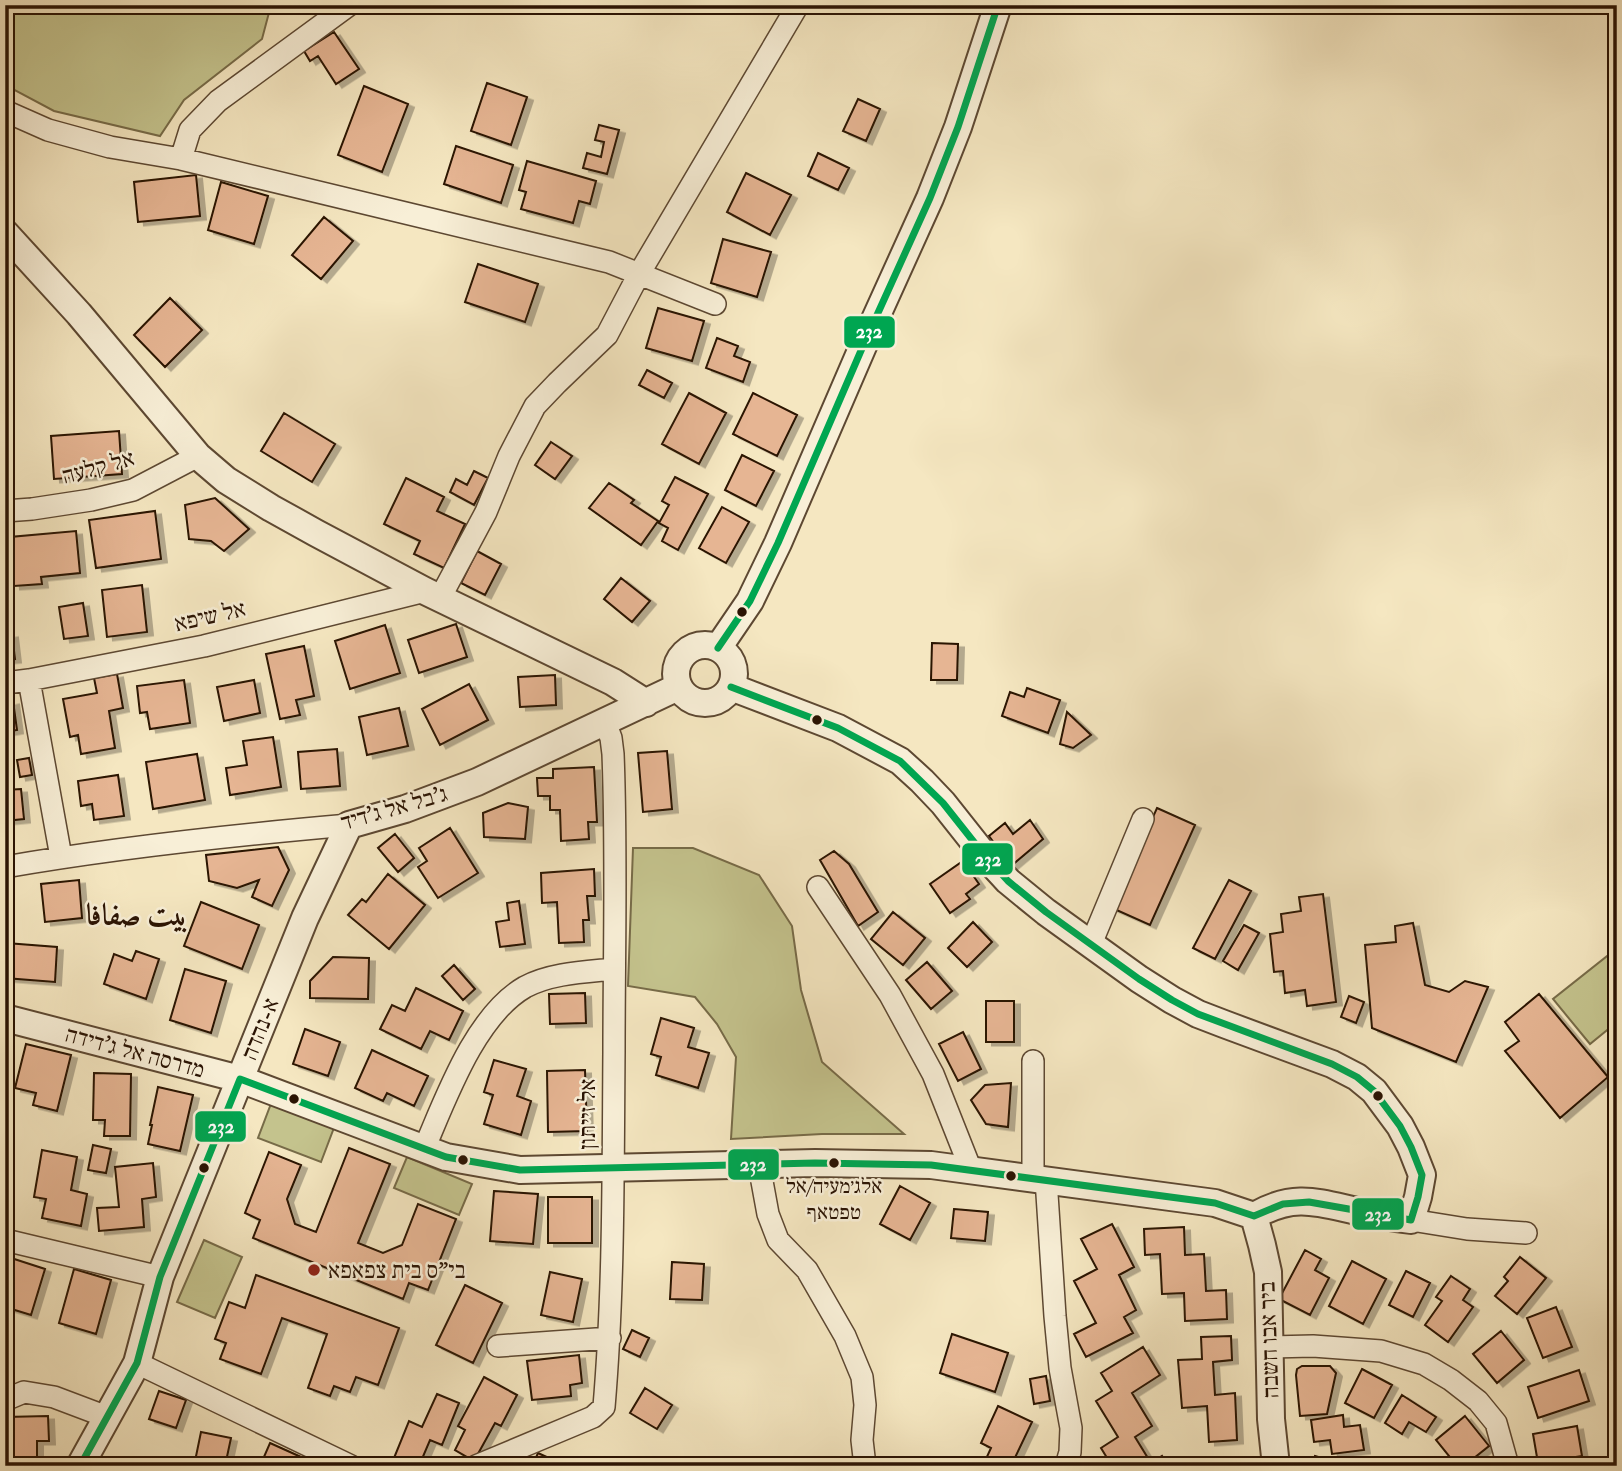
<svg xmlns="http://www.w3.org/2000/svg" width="1622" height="1471" font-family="'IM FELL Double Pica',Amiri,'Frank Ruhl Libre',serif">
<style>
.green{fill:#c4c38d;stroke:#776b48;stroke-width:2}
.building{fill:#e6b593;stroke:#2a1303;stroke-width:2;filter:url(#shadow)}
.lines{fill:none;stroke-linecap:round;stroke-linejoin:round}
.minor-casing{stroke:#5d4832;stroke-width:24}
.tertiary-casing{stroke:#5d4832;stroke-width:30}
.minor{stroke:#f8efd7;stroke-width:21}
.tertiary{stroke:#f8efd7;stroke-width:26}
.bus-1-casing{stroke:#f8efd7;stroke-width:12}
.bus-1{stroke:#00a651;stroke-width:7}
.bus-dot{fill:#2a1303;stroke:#f8efd7;stroke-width:2.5}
.poi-dot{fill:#8f2418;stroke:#f8efd7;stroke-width:2.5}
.labels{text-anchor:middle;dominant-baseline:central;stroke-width:5;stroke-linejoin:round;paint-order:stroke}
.bus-label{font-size:21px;fill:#2a1303;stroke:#f8efd7}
.street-label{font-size:23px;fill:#2a1303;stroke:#f8efd7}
.poi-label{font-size:23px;fill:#2a1303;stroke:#f8efd7;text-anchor:start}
.district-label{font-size:30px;font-weight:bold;fill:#2a1303;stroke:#f8efd7}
.line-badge{stroke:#f8efd7;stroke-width:2.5}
.badge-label{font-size:19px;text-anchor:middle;font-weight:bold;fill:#fff}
</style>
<defs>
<filter id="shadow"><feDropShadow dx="6" dy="3.5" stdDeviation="0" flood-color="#0004"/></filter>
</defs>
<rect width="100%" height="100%" fill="#f5e7c1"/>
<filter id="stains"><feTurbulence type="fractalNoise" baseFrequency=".00286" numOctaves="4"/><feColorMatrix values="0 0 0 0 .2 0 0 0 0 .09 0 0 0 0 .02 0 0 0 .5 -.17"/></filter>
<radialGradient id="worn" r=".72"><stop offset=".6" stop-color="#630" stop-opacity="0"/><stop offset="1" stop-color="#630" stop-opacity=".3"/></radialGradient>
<path class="green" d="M5,5H271L262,39L184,100L160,136L54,111L5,85Z
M633,848H693L759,875L792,926L801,990L822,1062L904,1134H822L731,1139L736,1057L717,1024L695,997L628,986Z
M1611,953L1617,960V1022L1590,1044L1553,999Z
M272,1101L335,1125L321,1162L258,1138Z
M407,1157L472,1184L459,1215L394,1188Z
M204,1240L242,1257L215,1318L177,1302Z"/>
<path class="building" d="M334,32L359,69L336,84L318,56L310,61L304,51Z
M487,83L527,97L511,145L471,131Z
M364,86L408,104L382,172L338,155Z
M858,99L880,109L866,141L843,131Z
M599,125L619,130L607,174L583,168L587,153L601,157L604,142L595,140Z
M456,146L513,165L501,203L444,184Z
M818,153L849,168L838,190L808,176Z
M527,161L596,181L590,204L579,201L573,223L521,209L526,192L519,190Z
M746,173L791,195L770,235L727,212Z
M196,175L200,216L138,222L134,182Z
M221,182L268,196L254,244L208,230Z
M324,217L353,241L321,279L292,255Z
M723,239L771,252L757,297L711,283Z
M478,264L538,284L525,322L465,302Z
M170,298L202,330L165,367L134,335Z
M658,308L704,321L692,361L646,348Z
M717,338L738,346L734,356L750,362L743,382L706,368Z
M647,370L672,383L664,398L639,385Z
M689,393L726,413L699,464L662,444Z
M753,393L797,415L777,456L733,434Z
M284,413L335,444L312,482L261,451Z
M119,431L122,474L54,479L51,436Z
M551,442L572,456L555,479L535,465Z
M742,455L774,471L756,506L725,490Z
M474,471L488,478L474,505L450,492L456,479L467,485Z
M675,477L708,494L678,550L662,541L668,528L659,523L669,505L662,501Z
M406,478L444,497L437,511L465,524L444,568L414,554L420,541L384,524Z
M609,483L634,500L631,503L658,521L641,545L589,508Z
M215,498L249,529L224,551L211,541L189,539L185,505Z
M722,507L749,522L726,563L699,548Z
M155,511L161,559L96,568L89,520Z
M76,531L80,573L41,577L42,584L14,586L10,537Z
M477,551L501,564L485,595L461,583Z
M621,578L650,601L632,622L604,599Z
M142,585L147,632L107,637L102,590Z
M83,603L88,636L64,639L59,607Z
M456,624L467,657L419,673L408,640Z
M385,625L400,673L350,689L335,641Z
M12,634L15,659L5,660V635Z
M932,643L958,644L957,680H931Z
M304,646L314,696L296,700L300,715L280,719L266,654Z
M117,674L123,708L109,711L115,748L81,754L78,735L70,737L63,699L97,693L94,678Z
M555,675L556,705L520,707L518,677Z
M184,680L190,723L150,729L147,712L140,713L137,686Z
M254,680L260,713L224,721L217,687Z
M469,684L488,720L440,745L422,709Z
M1027,688L1060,700L1048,733L1002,716L1010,692L1024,697Z
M13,701L17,730L5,732V703Z
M399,708L408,746L367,755L359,717Z
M1067,712L1091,735L1073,748L1060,744Z
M273,737L281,787L230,795L226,768L247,765L243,741Z
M337,749L340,786L301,789L298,752Z
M667,751L672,809L643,812L638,753Z
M197,754L205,800L153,809L146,762Z
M29,758L32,775L20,777L17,760Z
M594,767L597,822H588L589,839L561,841L560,810H550V796H538L537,778H553V769Z
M118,775L124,816L94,820L92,804L81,806L78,781Z
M21,789L24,819L5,821V790Z
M508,803L528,807L525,839L484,837L483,813Z
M1157,808L1195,825L1150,925L1112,908Z
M1030,820L1043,839L1011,866L989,836L1005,823L1013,834Z
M450,828L478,873L438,898L418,867L427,861L419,848Z
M395,834L414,858L398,872L378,848Z
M278,847L289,870L272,906L252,897L259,880L237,888L209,881L206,855Z
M834,851L849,864L878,912L858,926L820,860Z
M963,861L979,884L966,894L970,899L950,913L930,884Z
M594,869L595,896H587L589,920H583L584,942L559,943L557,902L542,903L541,873Z
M388,874L425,905L389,949L348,915L362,899L366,902Z
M79,880L82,918L45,922L41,884Z
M1229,880L1251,891L1215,959L1193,948Z
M1323,894L1336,1002L1307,1006L1305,990L1285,993L1283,971L1274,972L1270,934L1283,932L1281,914L1301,911L1299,897Z
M519,901L525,944L500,947L496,922L509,920L507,903Z
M201,902L259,925L242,969L184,946Z
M893,912L925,938L903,965L871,939Z
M973,922L992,942L967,967L948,948Z
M1413,923L1425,985L1449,992L1465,981L1488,987L1456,1062L1372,1028L1365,945L1396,942L1395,926Z
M1244,925L1259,933L1238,970L1223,961Z
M6,943L57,947L55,982L5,978Z
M136,951L159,959L146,999L104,984L114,954L132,961Z
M333,957L369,958L368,999L310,998V981Z
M927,962L952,991L931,1009L906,980Z
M454,965L475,989L463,1000L442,976Z
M185,969L226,981L211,1033L170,1020Z
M416,988L463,1011L449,1040L430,1031L421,1049L380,1029L392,1005L405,1011Z
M585,993L586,1023L550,1024L549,994Z
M1539,994L1608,1077L1560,1118L1505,1051L1519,1041L1505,1022Z
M1349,996L1364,1002L1356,1023L1341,1017Z
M986,1001H1014V1042H986Z
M661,1018L694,1028L688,1047L709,1053L698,1088L656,1075L661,1057L651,1054Z
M305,1029L340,1042L328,1076L293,1064Z
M963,1032L981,1069L958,1081L939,1044Z
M26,1044L71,1055L57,1111L33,1105L36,1093L15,1088Z
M372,1050L428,1076L414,1106L387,1093L383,1101L355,1088Z
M494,1060L526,1069L517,1096L531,1101L521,1135L484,1124L493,1095L484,1092Z
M585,1070L587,1131L548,1132L547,1071Z
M94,1073L131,1074L130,1136H104L105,1120H93Z
M1011,1083L1008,1127L986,1124L971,1100L985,1085Z
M158,1087L193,1095L180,1151L148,1144L152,1125H150Z
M93,1145L111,1149L106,1173L88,1170Z
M349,1148L390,1164L358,1243L383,1253L402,1245L418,1204L456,1219L428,1290L409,1283L403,1299L253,1238L260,1220L245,1213L269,1152L301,1165L287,1199L295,1224L316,1232Z
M42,1150L77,1157L71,1190L87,1194L81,1226L42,1218L46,1199L34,1197Z
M153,1163L156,1197L142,1199L144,1227L99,1231L97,1208L119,1207L115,1167Z
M900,1186L930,1203L910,1240L880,1224Z
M494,1191L538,1194L533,1244L490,1241Z
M548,1197H592V1243H548Z
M954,1209L988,1212L985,1241L951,1238Z
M1112,1224L1134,1267L1119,1275L1136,1310L1124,1317L1133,1333L1086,1357L1074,1334L1096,1323L1074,1281L1097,1269L1081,1239Z
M1184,1227L1185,1255L1204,1254L1206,1291L1226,1290L1227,1319L1185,1321L1184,1293L1162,1294L1160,1254L1145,1255L1144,1229Z
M1305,1250L1321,1259L1315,1270L1329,1278L1310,1315L1279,1299Z
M5,1256L45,1269L31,1315L5,1307Z
M1520,1257L1546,1278L1517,1314L1495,1296L1508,1281L1504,1277Z
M1352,1261L1386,1279L1363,1324L1329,1306Z
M672,1262L704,1264L702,1300L670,1299Z
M74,1269L111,1280L96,1334L59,1323Z
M1406,1271L1430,1283L1413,1317L1389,1305Z
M550,1272L582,1279L573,1322L541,1315Z
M256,1275L399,1328L378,1385L356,1377L350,1392L334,1386L330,1396L308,1388L327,1334L282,1318L261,1374L220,1359L226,1343L215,1339L229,1302L245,1308Z
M1451,1276L1470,1289L1463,1300L1473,1307L1448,1342L1425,1325L1442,1301L1436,1297Z
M465,1285L502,1303L473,1363L436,1345Z
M1556,1307L1572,1347L1543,1358L1527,1318Z
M632,1330L649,1338L640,1357L623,1349Z
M1501,1331L1524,1360L1497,1383L1473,1354Z
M952,1334L1008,1353L995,1392L940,1373Z
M1231,1336L1232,1360L1213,1362L1215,1395L1235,1393L1237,1440L1209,1442L1207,1406L1182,1408L1178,1360L1202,1359L1201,1337Z
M1143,1347L1160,1375L1132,1393L1152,1426L1135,1437L1151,1463L1162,1456L1168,1466H1112L1101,1448L1118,1437L1096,1401L1112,1391L1101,1373Z
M579,1355L582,1383L570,1385L571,1396L532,1400L527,1361Z
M1302,1366H1330L1336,1373L1327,1414L1300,1416L1296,1375L1297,1369Z
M1362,1369L1392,1385L1374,1418L1345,1403Z
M1579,1370L1589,1401L1538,1418L1528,1387Z
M1046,1376L1050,1401L1034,1404L1030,1379Z
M484,1377L517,1395L501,1426L495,1423L474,1461L455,1450L465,1430L458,1426Z
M645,1388L672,1405L657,1429L630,1413Z
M159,1391L186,1400L176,1428L149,1419Z
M437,1394L459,1403L442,1445L430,1440L419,1466H412L394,1458L409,1421L422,1427Z
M1402,1395L1436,1417L1426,1432L1409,1422L1402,1434L1385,1423Z
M998,1406L1032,1422L1011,1466H994L985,1461L991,1448L981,1443Z
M1343,1415L1344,1427L1360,1425L1364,1450L1332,1454L1330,1440L1314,1442L1311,1420Z
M48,1416L49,1441H37V1461L5,1462V1417Z
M1465,1416L1489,1446L1464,1466H1457L1436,1440Z
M1577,1426L1582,1456L1538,1463L1533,1434Z
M201,1432L231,1438L225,1466H194Z
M270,1443L321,1466H260Z
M538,1453L566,1466H532Z
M1315,1456L1349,1466H1312Z"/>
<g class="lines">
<g class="minor-casing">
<path id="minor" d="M5,111L48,130L110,147L181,159L609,262L715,304
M181,159L190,130L218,101L349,5
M5,511L32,509L91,500L133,490L198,456
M440,598L486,512L509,456L535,406L557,383L607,335L639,274L798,5
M29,680L61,857
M5,683L29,680L204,646L425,591
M5,867C119,847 234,835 349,825
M818,887L890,995L933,1074L971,1170
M1091,944L1143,819
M1033,1061V1177
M424,1149C446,1098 475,1016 525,987C551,973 585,972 614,969
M759,1165L768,1214L778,1240L807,1270L845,1336L862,1377L865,1405L862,1440L865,1466
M1046,1179L1055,1316L1060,1368L1071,1428L1070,1452L1066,1466
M1411,1220L1467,1229L1526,1233
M5,1240L160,1277
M498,1346L610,1338
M1270,1347L1313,1346L1381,1351L1424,1364L1451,1380L1478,1401L1496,1423L1508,1466
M137,1363L351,1466
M5,1400L24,1392L54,1397L107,1417
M476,1466L593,1417L604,1407C614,1289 613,1170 614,1052C614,953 617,853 613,754L611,738L605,722"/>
</g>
<g class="tertiary-casing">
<path id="tertiary" d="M5,233L79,314L198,456L226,480L271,508L316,533L425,591L613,682L646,703
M676 674a29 29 0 1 1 58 0a29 29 0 1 1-58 0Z
M718,648L750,601L778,543L863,346L930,198L958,127L998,5
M731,687L838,728L900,761L922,781L943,803L985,856L1008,881L1046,912L1139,979L1172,1000L1198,1014L1224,1024L1332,1064L1357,1077L1374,1091L1400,1126L1411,1147L1422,1175L1418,1197L1411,1220C1396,1218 1381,1216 1366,1213C1321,1204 1297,1191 1254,1216
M5,1018L240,1079L446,1157L520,1170L815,1163L931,1165L1215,1203L1254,1216
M1254,1216L1262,1245L1268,1272L1271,1419L1276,1466
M80,1466L137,1363L160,1277L305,918L349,825L405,809L477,782L678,687"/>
</g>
<use href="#minor" class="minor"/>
<use href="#tertiary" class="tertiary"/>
<g class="bus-1-casing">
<path id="bus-1" d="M718,648L750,601L778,543L863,346L930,198L958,127L998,5
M80,1466L137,1363L160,1277L240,1079L446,1157L520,1170L815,1163L931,1165L1215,1203L1254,1216L1283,1204L1309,1202L1411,1220L1418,1197L1422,1175L1411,1147L1400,1126L1374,1091L1357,1077L1332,1064L1198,1014L1172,1000L1139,979L1046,912L1008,881L985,856L943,803L900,761L838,728L731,687"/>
</g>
<use href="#bus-1" class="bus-1"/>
</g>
<g class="bus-dot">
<circle cx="742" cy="612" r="6"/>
<circle cx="817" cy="720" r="6"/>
<circle cx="1378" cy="1096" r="6"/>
<circle cx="294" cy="1099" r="6"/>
<circle cx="463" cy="1160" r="6"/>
<circle cx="834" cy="1163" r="6"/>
<circle cx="204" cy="1168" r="6"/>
<circle cx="1011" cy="1176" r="6"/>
</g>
<circle class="poi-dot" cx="314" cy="1270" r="7"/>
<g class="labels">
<g class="bus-label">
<text x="834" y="1186">אלג׳מעיה/אל<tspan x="834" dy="26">טפטאף</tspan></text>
</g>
<g class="street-label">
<text transform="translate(98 467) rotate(-15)">אל קלעה</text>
<text transform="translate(210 616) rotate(-13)">אל שיפא</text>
<text transform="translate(394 808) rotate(-16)">ג'בל אל ג'דיד</text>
<text transform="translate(260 1029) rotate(-68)">א-נהדה</text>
<text transform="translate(135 1052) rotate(15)">מדרסה אל ג'דידה</text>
<text transform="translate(587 1114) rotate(-90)">אל זייתון</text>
<text transform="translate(1269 1340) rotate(-92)">ביר אבו חשבה</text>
</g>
<g class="poi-label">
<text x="328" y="1270">בי"ס בית צפאפא</text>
</g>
<g class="district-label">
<text x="137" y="915">بيت صفافا</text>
</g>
</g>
<g class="line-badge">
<rect x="843" y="315" width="53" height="34" rx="7" fill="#00a651"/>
<rect x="961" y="842" width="53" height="34" rx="7" fill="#00a651"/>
<rect x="194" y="1110" width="53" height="33" rx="7" fill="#00a651"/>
<rect x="727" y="1148" width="53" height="33" rx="7" fill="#00a651"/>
<rect x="1351" y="1197" width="54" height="34" rx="7" fill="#00a651"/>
</g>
<g class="badge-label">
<text x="869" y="338">232</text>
<text x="988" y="866">232</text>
<text x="221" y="1133">232</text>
<text x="753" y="1171">232</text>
<text x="1378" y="1221">232</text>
</g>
<rect width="1622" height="1471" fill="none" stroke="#f5e7c1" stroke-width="28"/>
<rect x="7" y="7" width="1608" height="1457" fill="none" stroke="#2a1303" stroke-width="3.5"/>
<rect x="14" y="14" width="1594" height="1443" fill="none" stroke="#2a1303" stroke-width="2"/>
<rect width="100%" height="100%" filter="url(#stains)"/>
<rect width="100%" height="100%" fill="url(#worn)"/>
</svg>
